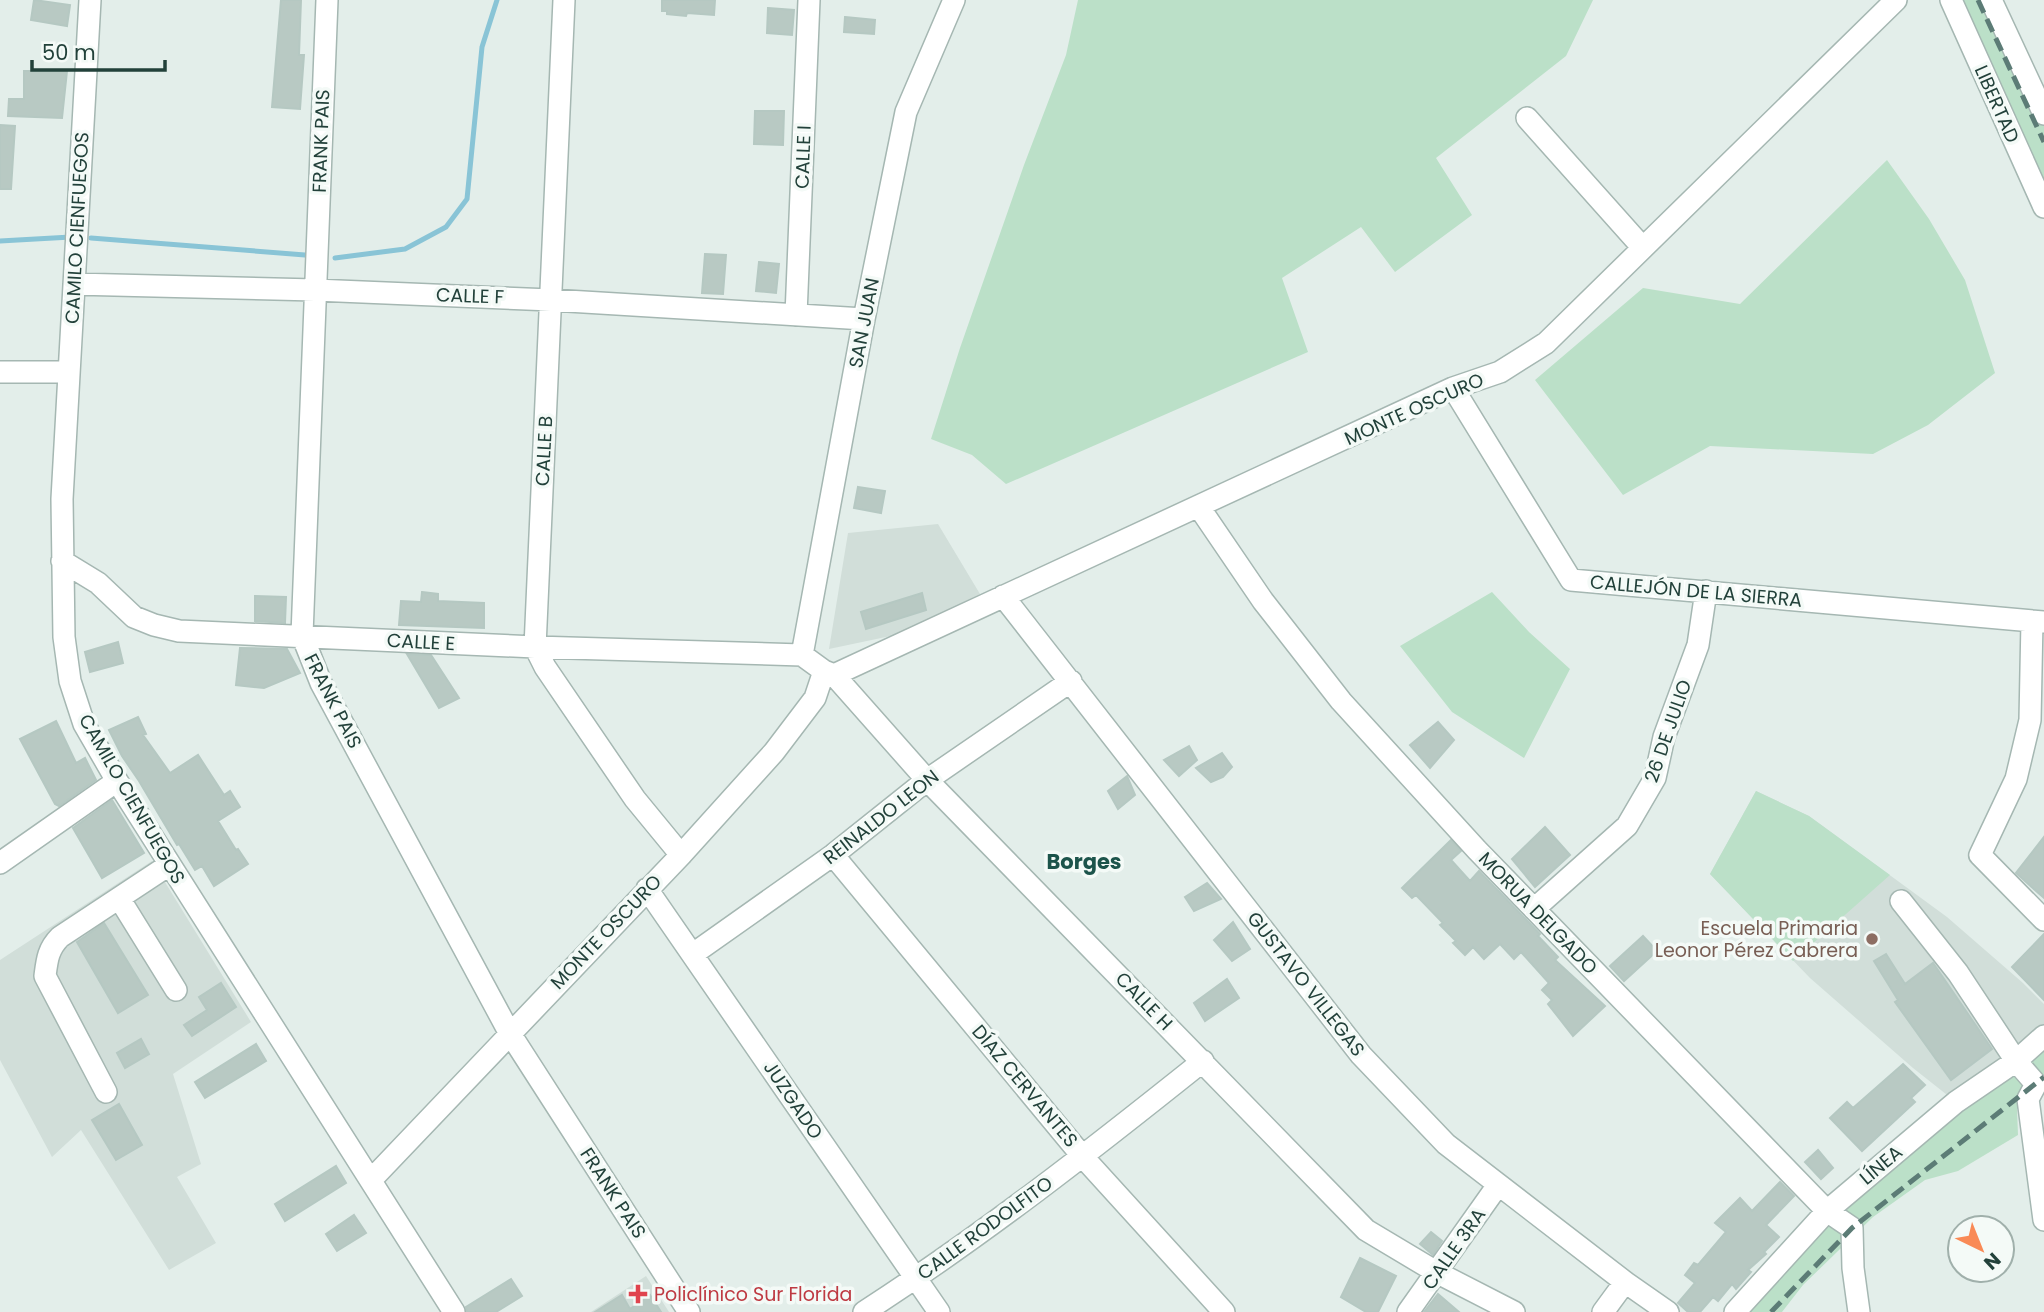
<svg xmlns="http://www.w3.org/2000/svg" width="2044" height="1312" font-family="Poppins,sans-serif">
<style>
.built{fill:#d1ded9}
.green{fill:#bbe0c8}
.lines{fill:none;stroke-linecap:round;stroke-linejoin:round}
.stream{stroke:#89c4d6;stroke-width:5}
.building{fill:#b8c9c3;stroke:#b5c8c2;stroke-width:2}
.minor-casing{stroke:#a5b7b2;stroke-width:24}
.minor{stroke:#fff;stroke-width:21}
.rail{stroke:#5c7c76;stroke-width:5;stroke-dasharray:14 7;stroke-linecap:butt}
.education-dot{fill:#8d6e63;stroke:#f4faf7;stroke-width:2.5}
.health-dot{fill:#e0444e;stroke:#f4faf7;stroke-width:2.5}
.labels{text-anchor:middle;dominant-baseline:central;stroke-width:7;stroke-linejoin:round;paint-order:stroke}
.street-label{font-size:19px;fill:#22413a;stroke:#f4faf7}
.education-label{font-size:19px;fill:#785e54;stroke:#f4faf7;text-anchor:end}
.health-label{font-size:19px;fill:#be3a42;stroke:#f4faf7;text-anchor:start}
.neighbourhood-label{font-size:21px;font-weight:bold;fill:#1c544b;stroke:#f4faf7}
</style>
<rect width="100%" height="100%" fill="#e3eeea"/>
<path class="built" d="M938,524L980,594L900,634L829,649L848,533Z
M1756,791L1809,816L1947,917L2023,983L2044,1004V1036L1956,1102L1913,1068L1810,978L1710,874Z
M152,861L251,1022L173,1074L201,1164L177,1177L216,1243L169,1270L81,1130L52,1157L0,1060V960Z
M646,1276L669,1312H591Z"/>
<path class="green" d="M1078,0H1593L1566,56L1436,158L1472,215L1395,272L1361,227L1282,278L1308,352L1006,484L972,455L931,439L960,348L1024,165L1066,55Z
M1951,0H1991L2044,114V207Z
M1887,160L1929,219L1965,280L1995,373L1928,425L1873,454L1710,446L1623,495L1535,380L1643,288L1740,304Z
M1492,592L1529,632L1570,669L1524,758L1452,712L1400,646Z
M1756,791L1809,816L1890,875L1793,961L1710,874Z
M2044,1035V1092L2017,1109L2018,1135L1958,1171L1925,1180L1873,1217L1803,1285L1782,1312H1735L1827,1211Z"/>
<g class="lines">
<path class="stream" d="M91,238L305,255
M0,241L71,237
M335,258L405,249L446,227L467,199L482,47L497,0"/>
</g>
<path class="building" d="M34,0L70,5L67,26L31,20Z
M281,0H301L299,55H304L300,109L272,107Z
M662,0H715L714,15L687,13L686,16L667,14V11H662Z
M768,8L794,10L792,35L767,33Z
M845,17L875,20L874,34L844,32Z
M24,71H67L62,118L8,116L9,99H24Z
M755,111H784L783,145L754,144Z
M0,125L15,126L11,189H0Z
M705,254L726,255L723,294L702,293Z
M759,262L779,264L776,293L756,291Z
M858,487L885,491L881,513L854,508Z
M422,592L438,594V601L484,603V628L399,625L401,601L421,602Z
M922,593L926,610L866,629L861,612Z
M255,596L286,597L285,623L255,621Z
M118,642L123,663L90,672L85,652Z
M240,648L287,649L300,673L264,688L236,685Z
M407,654L431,655L459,698L439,708Z
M138,717L146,734L143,735L170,773L198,755L224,795L230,791L240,807L218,821L236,850L238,849L248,864L214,886L202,866L195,870L179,844L177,845L139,781L122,756L109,730Z
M56,721L76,763L85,758L96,780L59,806L55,804L20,739Z
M1438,722L1454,740L1430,768L1410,745Z
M1189,746L1197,760L1179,776L1164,760Z
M1222,753L1232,767L1223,777L1211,782L1196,768Z
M1127,776L1135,795L1118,809L1108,791Z
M112,800L144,853L102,878L73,828Z
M1545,827L1570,855L1535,887L1512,859Z
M2044,837V898L2016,873Z
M1451,840L1461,851L1451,860L1470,881L1479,871L1540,934L1538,936L1558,957L1555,960L1605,1006L1573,1036L1548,1004L1552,1000L1542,990L1549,983L1521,952L1514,959L1500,944L1484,959L1473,947L1465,955L1453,943L1456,941L1440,925L1443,923L1416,895L1412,898L1402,888Z
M1207,883L1221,899L1194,911L1185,897Z
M1233,922L1250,949L1232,961L1214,940Z
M104,923L148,995L118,1013L77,942Z
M2044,934V1000L2012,967Z
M1643,936L1657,951L1624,981L1610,966Z
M1886,954L1905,984L1933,963L1992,1049L1951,1080L1895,1002L1898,1000L1874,961Z
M1227,979L1239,998L1205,1021L1194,1003Z
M221,983L236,1007L192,1036L184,1025L207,1010L199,997Z
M141,1039L149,1054L125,1068L117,1053Z
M256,1044L266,1061L205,1098L195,1082Z
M1903,1064L1925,1085L1911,1098L1915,1102L1862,1151L1830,1118L1847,1102L1853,1108Z
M119,1104L142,1145L116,1160L92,1120Z
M1818,1150L1833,1168L1821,1179L1805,1162Z
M336,1166L346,1183L285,1221L275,1204Z
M1780,1182L1794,1196L1766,1225L1779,1237L1764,1252L1766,1254L1748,1270L1751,1272L1736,1289L1732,1284L1718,1301L1713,1297L1700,1312H1688L1678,1303L1695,1283L1685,1275L1694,1263L1698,1265L1726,1232L1715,1223L1740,1198L1752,1211Z
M354,1215L366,1233L337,1251L326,1234Z
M1431,1232L1442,1241L1433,1255L1420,1244Z
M1360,1258L1396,1276L1378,1312H1366L1341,1297Z
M511,1279L522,1296L496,1312H467L466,1307Z
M1438,1294L1459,1312H1424Z
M622,1295L630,1309L650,1295L661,1312H595Z"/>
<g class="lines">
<g class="minor-casing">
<path id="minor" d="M90,0L62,499L64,637L70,681L84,724L117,781L454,1312
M327,0L302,635L321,683L509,1032L689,1312
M564,0L535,647L545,667L635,799L681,855
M1951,0L2044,207
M1991,0L2044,114
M1527,118L1643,248
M74,284L315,290L551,300L864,319
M796,315L809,0
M0,372H68
M1453,388L1571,580L2044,622
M1199,507L1263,601L1341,701L1477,850L1827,1211L1852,1228L1853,1268L1859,1312
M62,561L98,583L134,617L154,625L179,631L535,647L802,655
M1003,596L1361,1055L1446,1144L1625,1282L1668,1312
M2032,621L2030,720L2016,779L1980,855L2044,920
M802,655L824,671L834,675L927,780L1366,1230L1438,1273L1514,1312
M802,655L864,319L906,112L954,0
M834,675L1453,388L1500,372L1546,343L1896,0
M833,855L1083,1157L1224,1312
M0,863L117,781
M647,889L939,1312
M119,898L176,990
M1901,901L1958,973L2016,1061L2036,1084L2028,1099L2044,1220
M1534,909L1627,826L1655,778L1664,737L1698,645L1706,591
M693,954L833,855L927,780L1071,681
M106,1092L45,976C47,960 48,949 60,937L169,865
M371,1180L681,855L774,752L815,698L824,671
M864,1312C982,1236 1093,1149 1203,1061
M1408,1312L1498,1185
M1603,1312L1625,1282
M1735,1312L1827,1211L1956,1102L2016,1061L2044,1036"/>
</g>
<use href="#minor" class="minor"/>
<path class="rail" d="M1978,0L2044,142
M1771,1312L1852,1228L2044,1077"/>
</g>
<circle class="education-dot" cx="1872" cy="939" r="7"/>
<path class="health-dot" d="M634.5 1283.5h7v7h7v7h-7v7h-7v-7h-7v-7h7z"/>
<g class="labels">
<g class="street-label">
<text transform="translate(1997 104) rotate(66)">LIBERTAD</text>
<text transform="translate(321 141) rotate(-88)">FRANK PAIS</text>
<text transform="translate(803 157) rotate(-88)">CALLE I</text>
<text transform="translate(77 228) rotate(-87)">CAMILO CIENFUEGOS</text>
<text transform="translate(470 296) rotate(2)">CALLE F</text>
<text transform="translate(864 323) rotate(-79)">SAN JUAN</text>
<text transform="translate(1414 409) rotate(-24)">MONTE OSCURO</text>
<text transform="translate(544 451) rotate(-87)">CALLE B</text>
<text transform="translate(1696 591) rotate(5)">CALLEJÓN DE LA SIERRA</text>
<text transform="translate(421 642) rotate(3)">CALLE E</text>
<text transform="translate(333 701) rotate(63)">FRANK PAIS</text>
<text transform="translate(1668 731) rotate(-71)">26 DE JULIO</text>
<text transform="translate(132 799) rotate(60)">CAMILO CIENFUEGOS</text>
<text transform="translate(881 817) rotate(-38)">REINALDO LEON</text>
<text transform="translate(1538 913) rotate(46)">MORUA DELGADO</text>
<text transform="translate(606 932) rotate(-46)">MONTE OSCURO</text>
<text transform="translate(1306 984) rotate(52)">GUSTAVO VILLEGAS</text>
<text transform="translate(1144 1001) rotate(46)">CALLE H</text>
<text transform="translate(1025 1086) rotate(50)">DÍAZ CERVANTES</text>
<text transform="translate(793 1100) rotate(56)">JUZGADO</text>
<text transform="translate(1881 1165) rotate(-40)">LÍNEA</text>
<text transform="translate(613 1193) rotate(57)">FRANK PAIS</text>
<text transform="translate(985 1228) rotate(-36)">CALLE RODOLFITO</text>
<text transform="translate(1454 1249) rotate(-55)">CALLE 3RA</text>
</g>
<g class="education-label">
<text x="1858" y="928">Escuela Primaria<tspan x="1858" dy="22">Leonor Pérez Cabrera</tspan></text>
</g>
<g class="health-label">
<text x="654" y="1294">Policlínico Sur Florida</text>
</g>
<g class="neighbourhood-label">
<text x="1084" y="861">Borges</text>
</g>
</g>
<g transform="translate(1981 1249) rotate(137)"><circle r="33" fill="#f4faf7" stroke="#a0b0ab" stroke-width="2"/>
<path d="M0-5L12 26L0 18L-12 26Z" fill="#f98a56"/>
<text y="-10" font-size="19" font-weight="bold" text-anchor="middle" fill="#22413a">N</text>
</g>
<path d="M32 60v10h133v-10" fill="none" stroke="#22413a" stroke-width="3.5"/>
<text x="42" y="60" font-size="21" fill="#22413a" stroke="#f4faf7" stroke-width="5" paint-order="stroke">50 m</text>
</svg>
